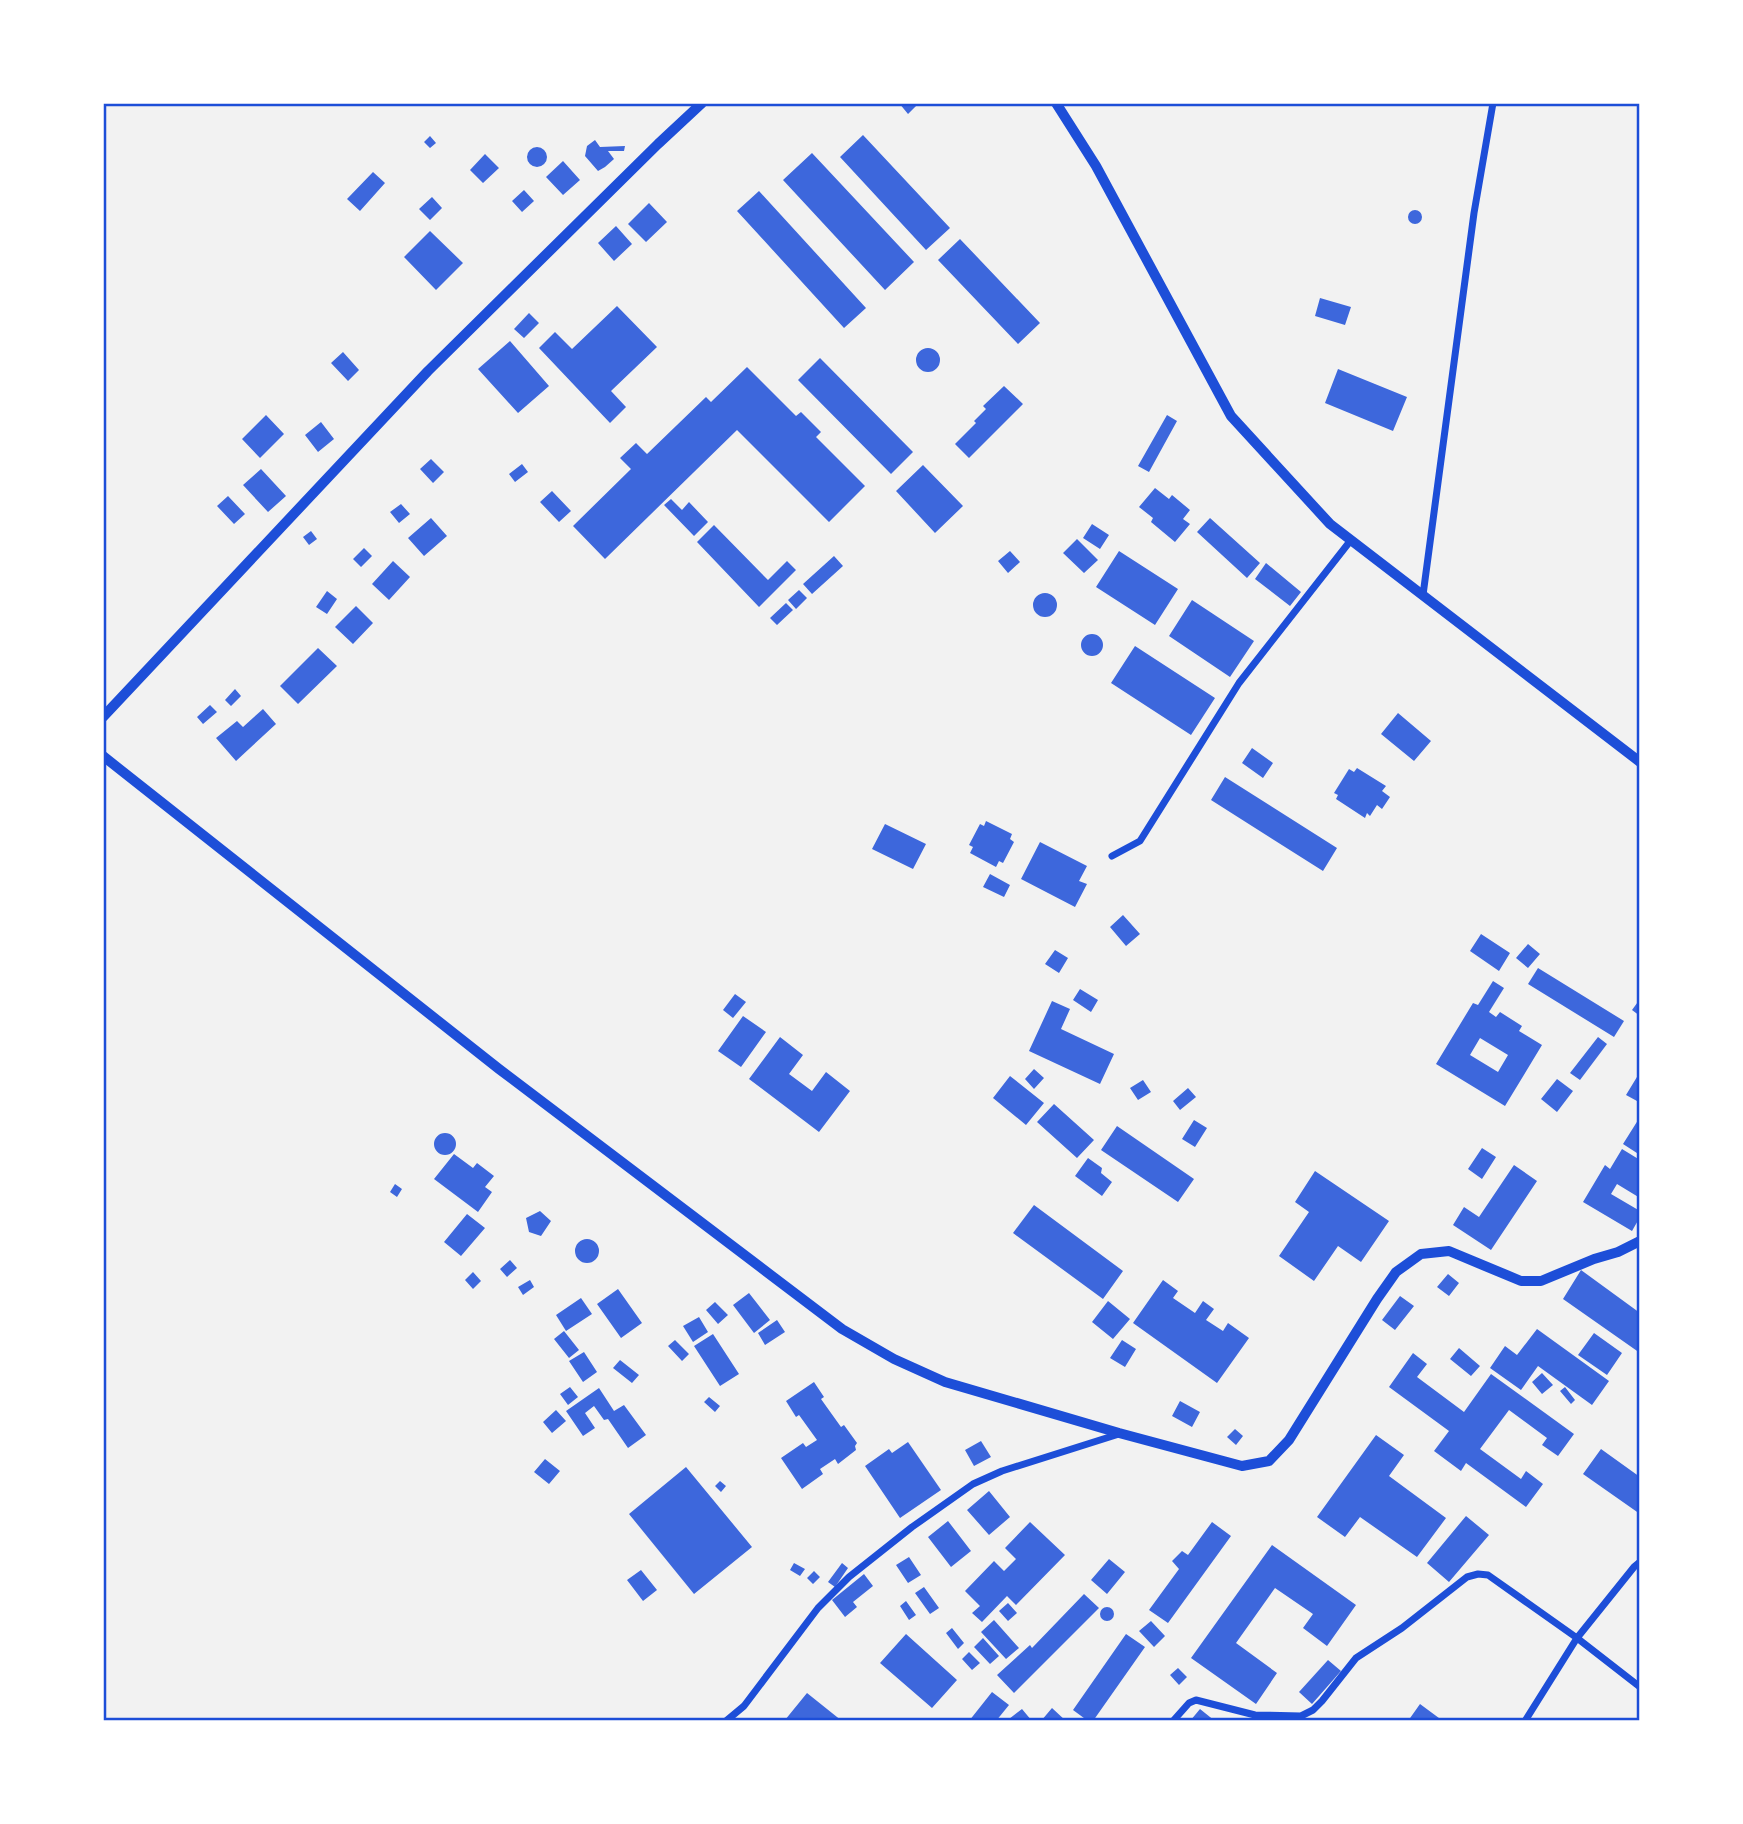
<svg xmlns="http://www.w3.org/2000/svg" width="1743" height="1824" font-family="'Asap Condensed',sans-serif">
<style>
.building{fill:#3d67dc;fill-rule:evenodd}
.lines{fill:none;stroke-linecap:round;stroke-linejoin:round}
.minor{stroke:#1d4ed8;stroke-width:7}
.tertiary{stroke:#1d4ed8;stroke-width:10}
.neatline{fill:none;stroke:#1d4ed8;stroke-width:2.5}
</style>
<rect width="100%" height="100%" fill="#f2f2f2"/>
<path class="building" d="M899,103H915L917,105L908,114Z
M863,135L950,228L926,250L840,157Z
M430,136L436,143L430,148L424,142Z
M595,140L600,147L625,146L624,151H608L614,159L605,167L598,171L585,156L587,146Z
M527 157a10 10 0 1 1 20 0a10 10 0 1 1-20 0Z
M812,153L914,262L885,290L783,180Z
M485,154L499,168L483,183L470,170Z
M563,161L580,180L563,195L546,177Z
M373,172L385,183L360,211L347,199Z
M524,190L534,201L522,212L512,201Z
M759,191L866,308L844,328L737,211Z
M432,197L442,208L430,220L419,209Z
M649,203L667,222L646,242L628,224Z
M1408 217a7 7 0 1 1 14 0a7 7 0 1 1-14 0Z
M616,226L632,244L614,261L598,243Z
M430,231L463,263L436,290L404,257Z
M960,239L1040,323L1018,344L938,260Z
M1320,298L1351,307L1345,325L1315,316Z
M617,306L657,347L611,391L626,407L610,423L539,348L555,332L572,349Z
M529,313L539,323L524,338L514,329Z
M510,341L549,386L518,413L478,369Z
M916 360a12 12 0 1 1 24 0a12 12 0 1 1-24 0Z
M343,352L359,370L348,381L331,363Z
M820,358L913,452L891,474L798,380Z
M747,367L796,416L801,412L821,432L816,437L865,486L829,522L737,430L605,559L573,526L631,469L620,458L636,443L647,454L706,397L711,402Z
M1338,369L1407,397L1393,431L1325,403Z
M1004,386L1023,404L969,458L955,444L976,423L974,421L986,409L983,406Z
M266,415L284,434L260,458L242,439Z
M1167,415L1177,421L1149,472L1138,466Z
M321,422L334,439L318,452L305,435Z
M431,459L444,472L433,483L420,469Z
M522,464L528,472L515,482L509,474Z
M923,465L963,506L935,533L896,491Z
M261,469L286,496L268,512L243,485Z
M1155,488L1169,499L1172,495L1190,510L1183,519L1190,524L1175,542L1151,522L1153,518L1139,507Z
M552,491L571,511L559,522L540,502Z
M228,496L245,514L234,524L217,506Z
M671,499L682,510L689,502L708,522L694,536L664,505Z
M401,504L410,514L399,523L390,512Z
M431,518L447,536L424,556L408,538Z
M1210,518L1260,563L1247,578L1197,532Z
M1092,524L1109,535L1100,549L1083,538Z
M714,525L768,580L787,561L796,570L759,607L697,542Z
M311,531L317,539L309,545L303,537Z
M1077,539L1098,560L1084,573L1063,553Z
M364,548L372,556L361,567L353,559Z
M1010,551L1020,562L1008,573L998,561Z
M1119,551L1178,589L1155,625L1096,587Z
M834,556L843,566L812,594L803,584Z
M393,561L410,577L389,600L372,584Z
M1266,563L1301,592L1290,606L1255,579Z
M799,590L807,598L796,609L788,600Z
M327,591L337,599L327,614L316,607Z
M1033 605a12 12 0 1 1 24 0a12 12 0 1 1-24 0Z
M1192,600L1254,641L1230,677L1169,636Z
M786,603L793,610L777,625L770,618Z
M356,606L373,623L353,644L335,627Z
M1081 645a11 11 0 1 1 22 0a11 11 0 1 1-22 0Z
M1135,646L1215,698L1191,735L1111,683Z
M318,648L337,666L298,704L280,686Z
M235,689L241,696L231,706L225,700Z
M210,705L217,712L203,724L197,717Z
M263,709L276,724L236,761L216,738L237,721L243,727Z
M1398,713L1431,741L1414,761L1381,734Z
M1252,748L1273,763L1263,778L1242,763Z
M1357,768L1386,786L1382,791L1390,797L1382,809L1377,805L1370,816L1367,813L1365,818L1336,799L1338,795L1334,793L1349,769L1354,772Z
M1225,777L1337,848L1323,871L1211,800Z
M986,821L1012,834L1010,839L1014,842L1003,863L999,861L996,867L970,853L973,847L969,845L980,824L984,826Z
M885,824L926,844L913,869L872,849Z
M1040,842L1087,866L1079,881L1087,884L1075,907L1021,879Z
M990,874L1010,885L1004,897L983,887Z
M1123,915L1140,934L1126,946L1110,927Z
M1481,934L1510,953L1499,971L1470,951Z
M1528,944L1540,954L1528,968L1516,958Z
M1055,950L1068,958L1059,973L1045,964Z
M1538,968L1624,1021L1614,1037L1528,984Z
M1493,981L1504,988L1489,1012L1496,1017L1500,1012L1522,1026L1519,1031L1542,1045L1505,1106L1436,1064L1473,1003L1478,1005ZM1480,1038L1508,1055L1498,1072L1470,1055Z
M1080,989L1098,1000L1091,1012L1073,1000Z
M735,994L746,1002L733,1018L723,1010Z
M1640,999V1016L1632,1010Z
M1052,1001L1070,1009L1061,1029L1114,1054L1100,1084L1029,1051Z
M743,1016L766,1032L741,1067L718,1051Z
M780,1037L803,1055L789,1074L812,1091L826,1072L850,1091L819,1132L749,1079Z
M1598,1037L1607,1044L1580,1080L1570,1073Z
M1034,1069L1044,1078L1034,1089L1025,1079Z
M1640,1072V1096L1637,1101L1626,1095Z
M1010,1076L1044,1103L1026,1125L993,1098Z
M1557,1079L1573,1091L1557,1112L1541,1099Z
M1143,1080L1151,1092L1138,1100L1130,1088Z
M1188,1088L1196,1097L1180,1110L1173,1101Z
M1054,1104L1094,1140L1077,1158L1037,1122Z
M1640,1117V1155L1623,1144Z
M1194,1120L1207,1128L1195,1147L1182,1139Z
M1117,1126L1194,1179L1178,1202L1101,1150Z
M434 1144a11 11 0 1 1 22 0a11 11 0 1 1-22 0Z
M1482,1148L1496,1157L1482,1179L1468,1169Z
M1622,1149L1640,1160V1198L1617,1184L1611,1194L1640,1211V1217L1632,1231L1583,1202L1605,1165L1610,1169Z
M454,1154L473,1168L477,1163L494,1176L485,1187L492,1192L478,1212L434,1179Z
M1088,1158L1102,1168L1101,1173L1112,1182L1102,1196L1075,1176Z
M1514,1165L1537,1181L1491,1250L1453,1225L1464,1207L1479,1217Z
M1315,1171L1389,1221L1361,1262L1338,1246L1314,1281L1279,1256L1309,1212L1295,1202Z
M395,1184L402,1189L397,1197L390,1192Z
M1034,1205L1123,1271L1103,1299L1013,1233Z
M540,1211L551,1221L541,1236L529,1232L526,1218Z
M467,1214L485,1228L461,1256L444,1242Z
M575 1251a12 12 0 1 1 24 0a12 12 0 1 1-24 0Z
M510,1260L517,1268L507,1277L500,1269Z
M1581,1270L1640,1313V1353L1563,1299Z
M473,1272L481,1281L473,1289L465,1280Z
M1448,1274L1459,1283L1449,1296L1437,1287Z
M530,1280L534,1287L523,1295L518,1287Z
M1163,1280L1178,1291L1173,1298L1195,1313L1203,1301L1214,1309L1206,1320L1223,1331L1228,1323L1249,1338L1217,1383L1133,1323Z
M618,1289L642,1323L621,1338L597,1304Z
M749,1293L770,1320L754,1333L733,1305Z
M1400,1296L1414,1306L1395,1330L1382,1320Z
M581,1298L592,1314L566,1331L556,1315Z
M1108,1301L1130,1319L1113,1339L1092,1322Z
M715,1302L728,1315L718,1324L706,1310Z
M699,1317L708,1332L693,1342L683,1326Z
M777,1320L785,1332L765,1345L758,1333Z
M1537,1329L1609,1381L1592,1405L1538,1366L1521,1390L1490,1368L1505,1346L1517,1355Z
M564,1331L579,1350L569,1358L554,1339Z
M1594,1333L1622,1353L1607,1375L1578,1355Z
M713,1334L739,1374L720,1386L694,1346Z
M675,1340L689,1354L682,1361L668,1346Z
M1122,1340L1136,1349L1125,1367L1110,1358Z
M1459,1348L1480,1366L1471,1376L1450,1359Z
M584,1352L597,1372L583,1382L569,1361Z
M1413,1353L1427,1364L1417,1377L1464,1412L1491,1374L1574,1434L1558,1456L1542,1445L1547,1438L1509,1410L1480,1449L1521,1479L1526,1471L1543,1484L1526,1507L1466,1463L1461,1471L1434,1451L1449,1431L1389,1387Z
M620,1360L639,1375L632,1383L613,1368Z
M1542,1373L1553,1385L1542,1394L1532,1382Z
M814,1382L824,1397L821,1399L841,1427L844,1425L857,1443L855,1446L856,1450L838,1464L835,1459L820,1469L823,1474L802,1489L781,1458L803,1443L806,1447L817,1440L799,1415L796,1417L786,1401Z
M570,1387L578,1397L568,1405L560,1394Z
M1565,1387L1575,1400L1571,1404L1560,1391Z
M599,1388L614,1411L624,1405L646,1435L628,1448L608,1419L604,1420L594,1406L585,1413L595,1428L583,1436L566,1411Z
M709,1397L720,1406L715,1412L704,1402Z
M1180,1401L1200,1412L1192,1427L1172,1416Z
M556,1410L566,1421L552,1433L543,1422Z
M1235,1429L1243,1436L1236,1445L1227,1437Z
M1376,1435L1404,1455L1389,1476L1446,1518L1417,1557L1360,1517L1345,1537L1317,1517Z
M981,1441L991,1457L974,1466L965,1450Z
M908,1442L941,1490L900,1518L865,1466L889,1449L892,1453Z
M1601,1449L1640,1477V1514L1583,1474Z
M545,1459L560,1471L549,1484L534,1472Z
M686,1467L752,1547L694,1594L629,1514Z
M720,1481L726,1486L721,1492L715,1486Z
M989,1491L1010,1517L989,1535L967,1510Z
M1466,1516L1489,1535L1449,1582L1427,1563Z
M948,1521L971,1551L951,1567L928,1537Z
M1030,1522L1065,1555L1016,1605L1007,1596L982,1622L972,1613L980,1606L965,1591L994,1561L1004,1571L1016,1559L1005,1548Z
M1212,1522L1231,1536L1168,1623L1149,1610L1179,1569L1172,1561L1182,1551L1188,1555Z
M1272,1545L1356,1605L1327,1646L1303,1628L1313,1614L1275,1588L1236,1643L1277,1673L1256,1704L1191,1658Z
M909,1557L921,1575L908,1583L896,1565Z
M1109,1559L1125,1572L1107,1594L1091,1580Z
M794,1563L805,1569L800,1576L790,1570Z
M842,1563L848,1568L835,1587L828,1582Z
M641,1570L657,1590L643,1601L627,1580Z
M814,1571L820,1577L813,1584L807,1578Z
M864,1574L873,1586L853,1602L857,1607L845,1617L832,1600Z
M924,1587L939,1608L930,1614L915,1593Z
M1084,1594L1099,1608L1014,1693L997,1675L1030,1645L1032,1648Z
M906,1601L916,1615L909,1620L900,1606Z
M1008,1603L1017,1613L1008,1621L999,1611Z
M1100 1614a7 7 0 1 1 14 0a7 7 0 1 1-14 0Z
M994,1620L1019,1648L1006,1659L981,1632Z
M1151,1621L1165,1636L1154,1647L1139,1631Z
M952,1628L964,1643L958,1649L946,1633Z
M906,1634L957,1680L932,1708L880,1663Z
M1126,1634L1145,1647L1093,1721H1088L1073,1710Z
M983,1638L999,1656L990,1664L974,1647Z
M969,1652L980,1663L972,1670L962,1659Z
M1328,1660L1341,1671L1312,1704L1299,1692Z
M1178,1668L1187,1677L1179,1685L1170,1675Z
M992,1692L1009,1705L996,1721H969Z
M807,1693L842,1721H787L785,1720Z
M1420,1704L1443,1721H1408Z
M1052,1708L1066,1721H1041Z
M1022,1709L1032,1721H1011L1009,1719Z
M1200,1709L1215,1721H1190Z"/>
<g class="lines">
<path class="minor" d="M1423,595L1474,213L1493,103
M1112,856L1140,841L1239,683L1351,540
M726,1721L744,1706L818,1608L849,1577L912,1527L973,1484L1002,1471L1119,1434
M1173,1721L1189,1703L1196,1700L1255,1715L1301,1716L1313,1710L1322,1701L1356,1658L1402,1628L1467,1577L1478,1574L1488,1575L1577,1638L1640,1687
M1525,1721L1577,1638L1634,1567L1640,1562"/>
<path class="tertiary" d="M1056,103L1096,166L1231,416L1330,524L1640,762
M103,717L428,371L658,144L702,103
M103,756L499,1069L842,1329L894,1359L945,1382L1119,1433L1242,1466L1269,1461L1289,1440L1377,1299L1396,1272L1421,1254L1449,1251L1521,1281H1541L1594,1259L1618,1252L1640,1241"/>
</g>
<rect width="1743" height="1824" fill="none" stroke="#ffffff" stroke-width="210"/>
<rect x="105" y="105" width="1533" height="1614" class="neatline"/>
</svg>
